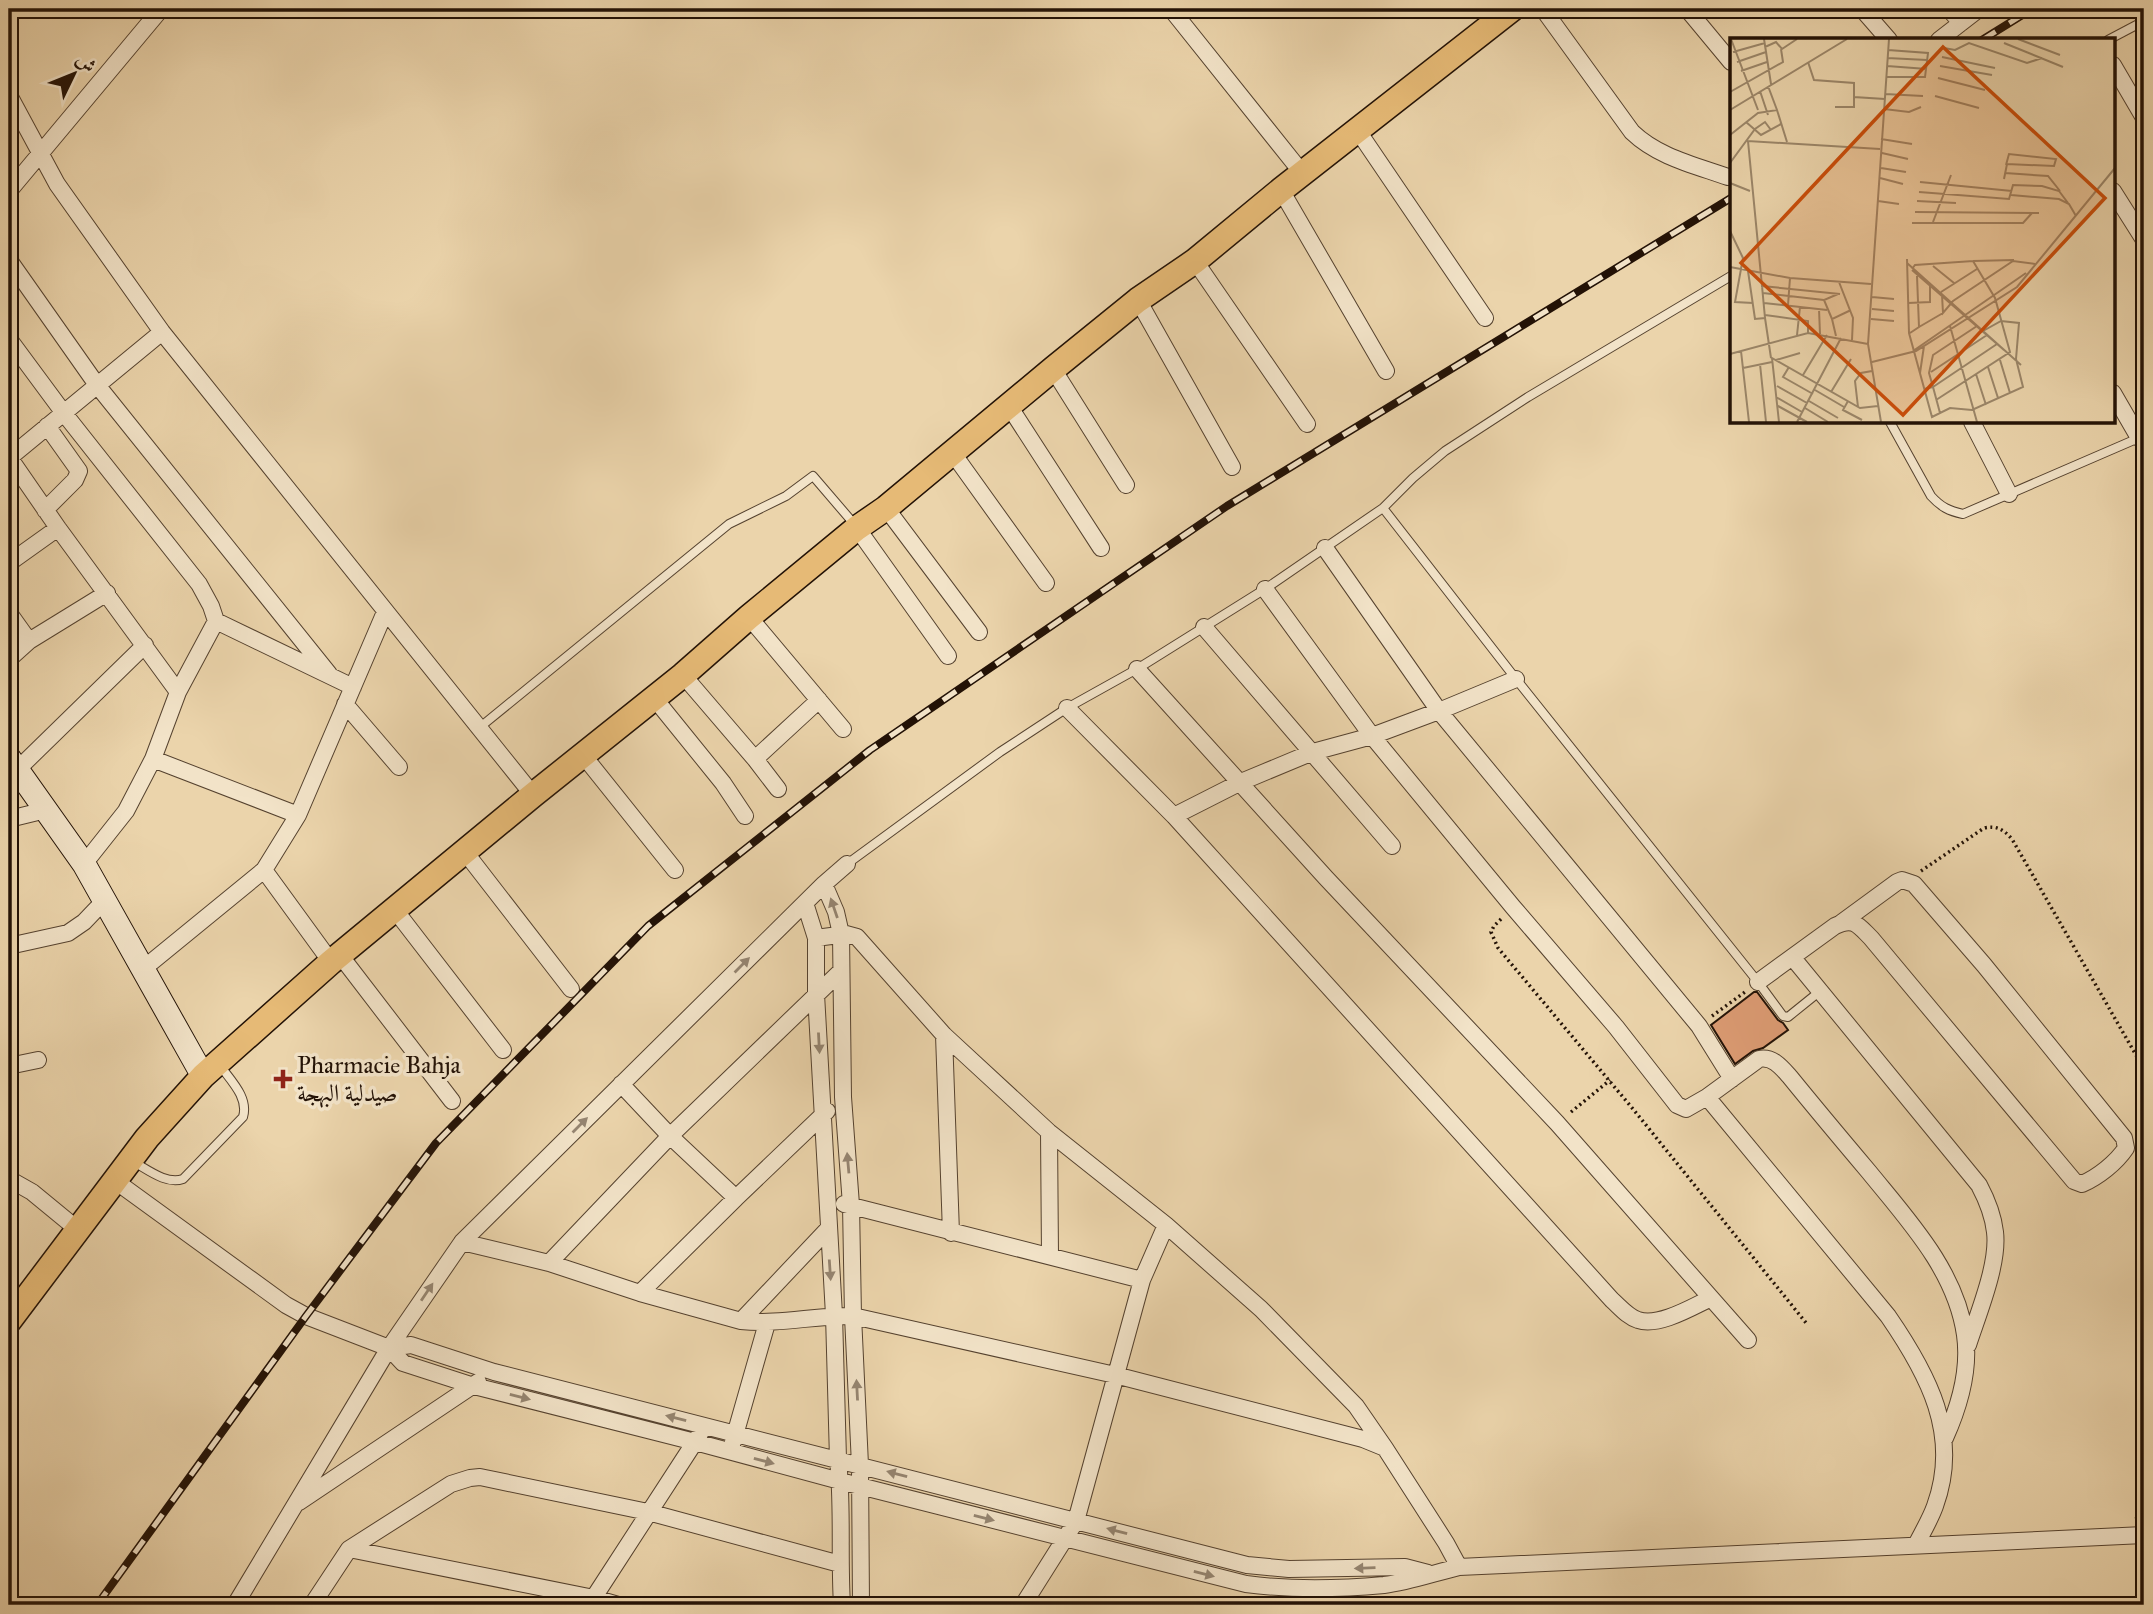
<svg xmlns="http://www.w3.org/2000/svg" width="2153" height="1614" font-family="'IM FELL Great Primer',Amiri,serif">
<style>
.building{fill:#dc9b73;stroke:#231206;stroke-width:2}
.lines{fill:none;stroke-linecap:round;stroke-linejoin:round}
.lane-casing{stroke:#55422f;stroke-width:10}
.street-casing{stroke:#55422f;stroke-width:18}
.secondary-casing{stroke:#231206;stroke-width:25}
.primary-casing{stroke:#231206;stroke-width:27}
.path{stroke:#231206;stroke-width:3.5;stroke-dasharray:2 3.5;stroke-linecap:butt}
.lane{stroke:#f2e3c8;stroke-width:8}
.street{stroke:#f2e3c8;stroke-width:16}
.secondary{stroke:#f2e3c8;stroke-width:23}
.primary{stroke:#e6ba76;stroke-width:24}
.rail-casing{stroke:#231206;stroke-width:8}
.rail{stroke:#f2e3c8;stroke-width:5;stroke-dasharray:16;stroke-linecap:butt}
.oneway{fill:#958571}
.poi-dot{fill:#8f2418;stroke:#f2e3c8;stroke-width:2.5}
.labels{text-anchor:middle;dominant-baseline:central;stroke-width:7;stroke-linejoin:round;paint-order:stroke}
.poi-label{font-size:24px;fill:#231206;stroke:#f2e3c8;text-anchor:start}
.inset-road{fill:none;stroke:#9b8669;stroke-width:2}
.view{fill:#ca4e0b;fill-opacity:0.15;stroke:#ca4e0b;stroke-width:3.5}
.inset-edge{fill:none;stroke:#231206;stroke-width:3.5}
</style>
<rect width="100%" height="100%" fill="#ebd4ab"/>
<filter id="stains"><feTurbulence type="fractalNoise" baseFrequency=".00286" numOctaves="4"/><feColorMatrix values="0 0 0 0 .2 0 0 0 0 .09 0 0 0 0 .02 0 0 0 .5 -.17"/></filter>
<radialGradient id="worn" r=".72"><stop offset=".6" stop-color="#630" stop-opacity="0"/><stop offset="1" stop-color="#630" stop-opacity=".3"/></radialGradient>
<path class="building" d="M1754,992H1757L1778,1020L1783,1023L1788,1030L1763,1048L1753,1051L1735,1064L1711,1025Z"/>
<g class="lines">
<g class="lane-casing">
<path id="lane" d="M2108,40L2144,21
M1890,422L1931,496C1941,507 1949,511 1963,514L2141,437
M1383,508L1516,679L1758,982L1783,1016L1788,1017L1819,992
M479,728L729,524L786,496L813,476L855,525
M847,864L1000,752L1067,708L1137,669L1265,589L1383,508L1413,478L1445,451L1528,397L1731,276
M132,1161C147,1169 166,1185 183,1179L243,1117C249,1097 230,1080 219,1064"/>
</g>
<g class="street-casing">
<path id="street" d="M1171,9L1303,174
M1543,9L1632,132C1658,157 1694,165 1728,177
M1687,9L1731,62
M1862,9L1889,40
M1949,9L1961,23
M1939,40L1979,9
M2113,65L2144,118
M9,95L57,184L162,332L533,795
M1358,131L1485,318
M1281,190L1386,371
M9,191L161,9
M2113,191L2144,240
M9,260L97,385L329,674
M1195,261L1307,424
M1138,300L1232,467
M9,339L63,412L199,584L211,606L216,621
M1053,369L1126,485
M2113,393L2139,438
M1009,406L1101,548
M1972,422L2009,494
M952,452L1046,583
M9,457L58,528L178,692
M9,458L162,332
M886,508L979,632
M45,510L75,480L79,471L47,426
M857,528L948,656
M1325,548L1439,711L1699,1026L1732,1079
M9,563L58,528
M1265,589L1372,736L1513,907L1616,1027L1677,1105L1686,1109L1707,1097L1759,1059C1773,1056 1782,1068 1790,1077C1816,1109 1842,1140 1869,1172C1908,1220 1956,1271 1965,1335C1970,1370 1959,1407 1945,1438
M9,613L29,641L9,659
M749,617L843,729
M1204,627L1392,846
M29,641L107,593
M1137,669L1326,878L1557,1123L1748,1340
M683,675L755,759
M655,699L723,783L745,816
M345,704L399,767
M1067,708L1174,816L1612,1300C1620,1307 1628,1317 1638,1320C1659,1327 1692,1307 1711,1298
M583,755L675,870
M153,759L178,692L216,621L353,687
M18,769L145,645
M778,789L755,759L819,700
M1174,816L1241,782L1313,752L1372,736L1439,711L1516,679
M9,819L46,810
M465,852L571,989
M84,864L126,811L153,759L298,815
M264,870L331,962
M824,884L836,912L841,934L843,1097L851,1205L853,1316L860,1465L861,1605
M805,903L816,938V994L834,1315L838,1459C843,1508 839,1557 842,1605
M395,910L503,1050
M816,938L846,934L857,937L944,1035L1049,1132L1166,1225L1142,1280L1076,1521L1023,1605
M9,946L68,933L84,922L105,900
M340,955L452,1101
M1793,958L1979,1185C1987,1200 1993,1214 1995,1232C1999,1264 1978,1314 1968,1345
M143,969L264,870L298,815L385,612
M1758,982L1835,926C1854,917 1858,925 1871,938L2074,1181L2082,1184C2098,1177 2116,1163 2126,1148L2124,1138L1984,965L1914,884L1902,880L1897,882L1841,923
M944,1035L951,1233
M9,1066L38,1060
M621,1084L670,1136L736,1198L827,1111
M1707,1097L1888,1316C1928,1374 1961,1435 1935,1506C1930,1520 1922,1533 1916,1545
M1049,1132L1050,1256
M9,1179L32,1192L77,1229
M114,1180L286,1305L306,1316L389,1348L403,1363L474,1386L695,1442L840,1481L1246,1584C1291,1590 1339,1589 1384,1585C1409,1582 1434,1573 1459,1567L2144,1535
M844,1204L1142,1280
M1166,1225L1261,1309L1356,1406L1385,1448
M828,1229L741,1321C781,1325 815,1315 853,1316L1115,1375L1363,1439L1385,1448L1446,1543L1459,1567
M462,1242L549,1263L670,1136L840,972
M549,1263L640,1293L741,1321
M640,1293L736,1198
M389,1348L411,1345L494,1372L1247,1565L1289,1569L1405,1567L1428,1573
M733,1442L767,1323
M299,1502L478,1382
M349,1549L594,1598L618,1605
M235,1605L389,1348L462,1242L824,884L847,864
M312,1605L349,1549L451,1484L470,1478L480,1477L648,1512L840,1564
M589,1605L700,1434"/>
</g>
<g class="secondary-casing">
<path id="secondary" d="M9,758L84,864L203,1076"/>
</g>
<g class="primary-casing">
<path id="primary" d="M9,1321L147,1138L203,1076L331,962L533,795L683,675L749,617L857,528L886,508L1053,369L1138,300L1195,261L1281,190L1512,9"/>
</g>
<path class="path" d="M1921,871L1984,828C1997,825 2004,830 2012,839L2144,1069
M1501,919L1494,926L1491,932L1498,948L1633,1109L1807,1324
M1712,1016L1745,992
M1571,1112L1610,1080
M2136,1519L2144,1506"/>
<use href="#lane" class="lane"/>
<use href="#street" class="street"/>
<use href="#secondary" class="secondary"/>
<use href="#primary" class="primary"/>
<g class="rail-casing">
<path id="rail" d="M1982,40L2032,9
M97,1605L306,1316L436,1143L648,926L870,750L1227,506L1731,198"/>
</g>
<use href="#rail" class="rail"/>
</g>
<defs><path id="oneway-solid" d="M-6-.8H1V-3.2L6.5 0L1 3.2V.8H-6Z" transform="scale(1.75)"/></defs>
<g class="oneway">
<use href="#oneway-solid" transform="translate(834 908) rotate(-109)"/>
<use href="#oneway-solid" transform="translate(742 965) rotate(-45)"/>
<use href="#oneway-solid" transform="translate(819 1043) rotate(87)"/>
<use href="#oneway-solid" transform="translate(580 1125) rotate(-45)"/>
<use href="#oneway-solid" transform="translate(848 1163) rotate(-95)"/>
<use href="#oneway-solid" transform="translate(830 1270) rotate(86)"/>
<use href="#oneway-solid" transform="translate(427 1292) rotate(-56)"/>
<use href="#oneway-solid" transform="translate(857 1390) rotate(-93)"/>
<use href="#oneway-solid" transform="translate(520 1397) rotate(14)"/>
<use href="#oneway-solid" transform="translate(676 1418) rotate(-166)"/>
<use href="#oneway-solid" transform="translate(764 1461) rotate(15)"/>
<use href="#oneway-solid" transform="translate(897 1474) rotate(-165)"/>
<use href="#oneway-solid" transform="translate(984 1518) rotate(14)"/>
<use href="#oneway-solid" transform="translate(1117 1531) rotate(-165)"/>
<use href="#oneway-solid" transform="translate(1365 1568) rotate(178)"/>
<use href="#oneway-solid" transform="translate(1204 1574) rotate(14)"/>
</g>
<path class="poi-dot" d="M279.5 1068.5h7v7h7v7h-7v7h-7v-7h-7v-7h7z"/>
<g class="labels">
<g class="poi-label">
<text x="297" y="1065">Pharmacie Bahja<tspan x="297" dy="28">صيدلية البهجة</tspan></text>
</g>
</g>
<g transform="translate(1730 38)">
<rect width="385" height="385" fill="#ebd4ab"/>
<path class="inset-road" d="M1,1L28,72M34,1L41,46M288,1L330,17M274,5L333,29M35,9L46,4L52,11L67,1M214,10L225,12L239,5L297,25L312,20M3,14L35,5M212,19L265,30M157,20L197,22M7,24L36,14M78,24L84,42L124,45V59L155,61M157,28L197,31M210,28L262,37M11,33L37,24M156,39H195L198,15L158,12M208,40L255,52M38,48L47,72M30,53L38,77M0,54L53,24L51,11M155,56L193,58M205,58L249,70M105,69H124V59M154,71L179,74L191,69M0,72L117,1M16,84L31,97L51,86M0,97L28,75L47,72L57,104M151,101L182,106M152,115L178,121M0,125L25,91L35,84L41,92M151,130L176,134M275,135L318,138L330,153M150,140L173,146M274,141L277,126L324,128L326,121L279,116L276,127M190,144L282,153M0,145L20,153M189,154L279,161L283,147L312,148L329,153L338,165M281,157L329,161L339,166L346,178M148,163L169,166M187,163L226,165M185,174L309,175M203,184L221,137M182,185H293L302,175M0,193L13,220L5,264L23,265M177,221L179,295L202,379L220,370L242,372L293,349L286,321L289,285L271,283L253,293M243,223L284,222M177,225L291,327M203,228L224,245M0,229L60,240L141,246M182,231L185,227L243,223L265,260L280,314L206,362M182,232L274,312M18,233L25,281L35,280L32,248M109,244L123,280L122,302M211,254L247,231M33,255L94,262M110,256L32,248L18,103L150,111M212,257L213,275L223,263L283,223L305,226M142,259L164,261M34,265L97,272M178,265L200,264V246M58,267L60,240M89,271L90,296M142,271L164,273M35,277L78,283V295M35,280L41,320M102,281L94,262L108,256M141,281L164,283M220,288L247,384M247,288L203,317L199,335L203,349L267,306M189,289L213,275M180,295L189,289L187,238M67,297L70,269M106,298L102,281L121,272M11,313L19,384M183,313L296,235M0,316L78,295L138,306M46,322L70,315M270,322L280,355M142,324L186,313L287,249L385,130M30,326L36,384M59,329L53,339L83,356M258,329L268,360M13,330L42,324M201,334L257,297M190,335L194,308M246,336L256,367M73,337L97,297M47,348L77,365M194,351L203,349L210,375M85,352L114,369M101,354L121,321M46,359L72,374M79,363L108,380M118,363L113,372L132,382M48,368L77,384M128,369L125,343L131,335L142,333M75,370L98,384M49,384L42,320L130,370L148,368M67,384L111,300M151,384L138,306L159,1"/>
<path class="view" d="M213,9L375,160L173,377L11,225Z"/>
<rect width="385" height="385" class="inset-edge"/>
</g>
<rect width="2153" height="1614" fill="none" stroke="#ebd4ab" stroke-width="35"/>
<rect x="10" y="10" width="2132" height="1593" fill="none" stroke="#231206" stroke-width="3.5"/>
<rect x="18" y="18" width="2118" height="1579" fill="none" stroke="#231206" stroke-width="2"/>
<g transform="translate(74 74) rotate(47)" stroke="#f2e3c8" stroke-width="5" paint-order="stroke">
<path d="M0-5L12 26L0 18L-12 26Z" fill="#231206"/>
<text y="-10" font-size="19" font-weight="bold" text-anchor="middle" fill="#231206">ش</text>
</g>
<rect width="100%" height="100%" filter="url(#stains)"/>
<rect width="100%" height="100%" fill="url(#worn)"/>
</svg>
